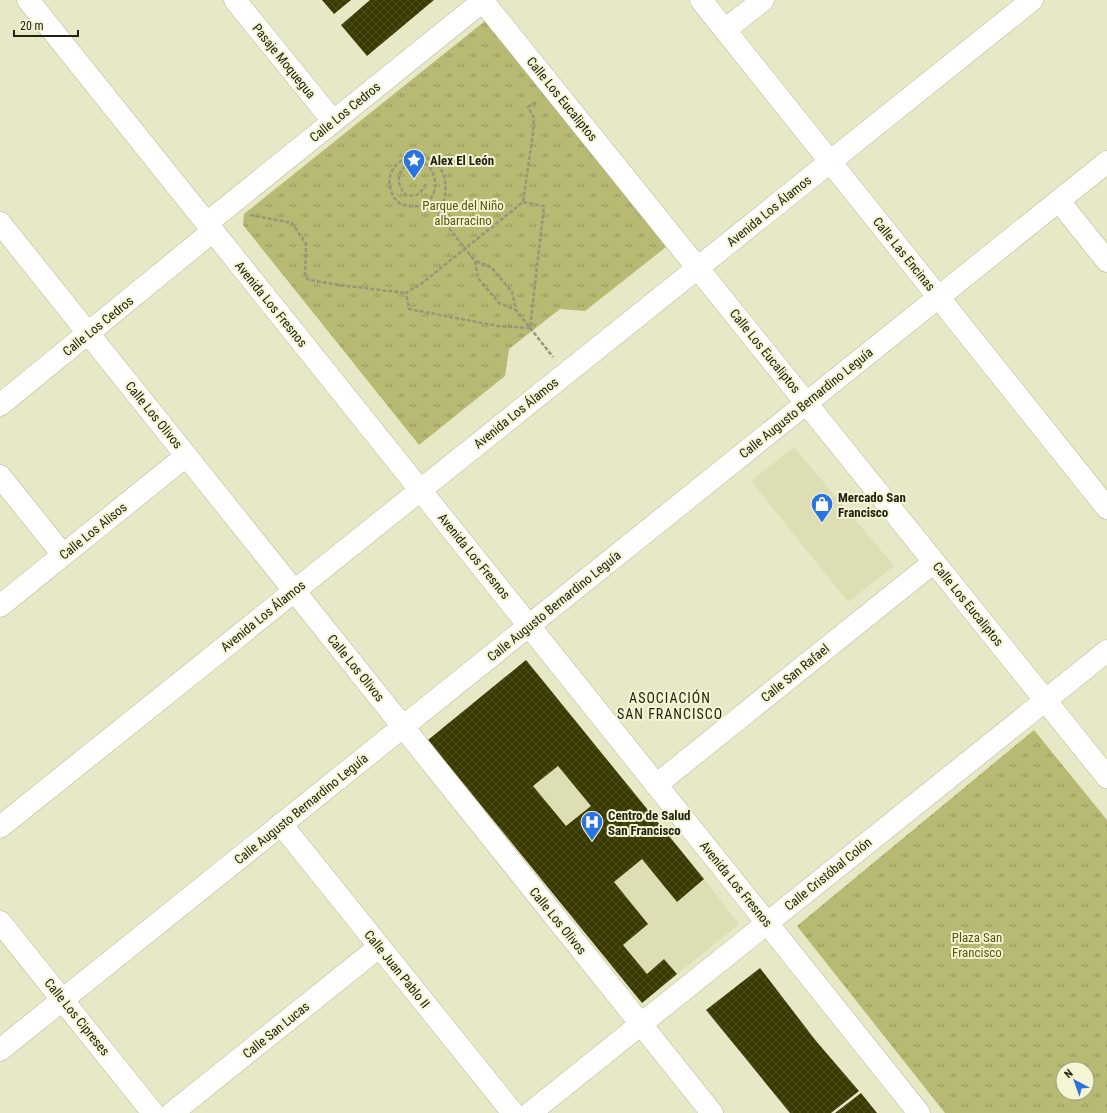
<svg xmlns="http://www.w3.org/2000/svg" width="1107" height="1113" font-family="'Roboto Condensed',sans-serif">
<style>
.built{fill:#dddeb3}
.grass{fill:url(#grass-tufts);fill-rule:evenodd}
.building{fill:url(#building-cross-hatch);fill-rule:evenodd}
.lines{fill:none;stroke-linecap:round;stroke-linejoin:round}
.street-casing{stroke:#b9ba98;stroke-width:23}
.secondary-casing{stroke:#b9ba98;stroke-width:23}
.path{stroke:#95967c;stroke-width:2.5;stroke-dasharray:4 2;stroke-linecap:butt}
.street{stroke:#fff;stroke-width:22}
.secondary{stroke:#fff;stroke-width:22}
.labels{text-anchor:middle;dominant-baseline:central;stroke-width:4;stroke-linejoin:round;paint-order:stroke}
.street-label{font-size:13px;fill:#212114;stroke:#f4f5d2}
.poi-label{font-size:13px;font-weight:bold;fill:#212114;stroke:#f4f5d2;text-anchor:start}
.park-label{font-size:13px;fill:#58570f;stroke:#f4f5d2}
.neighbourhood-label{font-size:14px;letter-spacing:1px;fill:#212114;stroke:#f4f5d2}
</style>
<defs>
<pattern id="grass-tufts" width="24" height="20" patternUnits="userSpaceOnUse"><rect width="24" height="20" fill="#b8b972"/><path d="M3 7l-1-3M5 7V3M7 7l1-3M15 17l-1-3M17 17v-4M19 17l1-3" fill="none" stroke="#95965c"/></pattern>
<pattern id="building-cross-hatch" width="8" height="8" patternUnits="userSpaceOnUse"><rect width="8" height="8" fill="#3a3a02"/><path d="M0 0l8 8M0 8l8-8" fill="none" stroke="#4e4e1d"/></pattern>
</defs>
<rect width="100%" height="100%" fill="#e7e8c5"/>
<path class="built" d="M794,447L894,566L848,602L751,481Z
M526,660L711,888L739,924L642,1003L428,740Z"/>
<path class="grass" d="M485,21L492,22L666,247L585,311L560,309L509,349L505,376L419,445L243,225L244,214Z
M1034,730L1107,820V1113H945L797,926ZM1063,1069H1087V1093H1063Z"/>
<path class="building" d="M322,0H351L334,14Z
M370,0H434L367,56L341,25Z
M526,660L704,879L677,902L642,859L614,882L648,924L623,945L647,974L664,959L677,974L642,1003L428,740ZM558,766L591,806L566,826L533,786Z
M760,968L816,1041L859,1091L831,1113H790L706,1010Z
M861,1093L877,1113H835Z"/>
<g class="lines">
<g class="street-casing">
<path id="street" d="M235,0L333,121
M482,0L1107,777
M701,0L1107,508
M725,30L763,0
M1059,201L1107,261
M0,223L712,1113
M207,223L483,1
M0,405L213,231
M0,476L63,555
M0,606L186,456
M656,785L934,562
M281,824L513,1113
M0,922L153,1113
M0,1050L1107,162
M172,1113L379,947"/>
</g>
<g class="secondary-casing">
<path id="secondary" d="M28,0L919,1113
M0,827L1032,0
M530,1113L1107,651"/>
</g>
<path class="path" d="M426,184C420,194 418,197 406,195C397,185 395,172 408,165C440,148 448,213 408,206C400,205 394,200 391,191C381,163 419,143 438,166C441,169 443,172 444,176C447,190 446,202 437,213L475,261L478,278L499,303L516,310
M523,202L544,206L530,328L498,326L409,309L406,293L421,284L523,202L533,133L534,118L528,107L536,102
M250,215L292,223L306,244L305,277L309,280L339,285L406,293
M476,261L491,267L512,292L516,310L553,357"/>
<use href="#street" class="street"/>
<use href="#secondary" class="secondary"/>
</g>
<defs>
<g id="sight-pin" transform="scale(1.15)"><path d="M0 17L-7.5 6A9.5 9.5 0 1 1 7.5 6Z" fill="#2b73e0" stroke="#f4f5d2"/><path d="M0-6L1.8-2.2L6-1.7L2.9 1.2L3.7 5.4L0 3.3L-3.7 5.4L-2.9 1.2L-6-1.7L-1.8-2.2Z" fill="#fff"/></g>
<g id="shop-pin" transform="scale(1.15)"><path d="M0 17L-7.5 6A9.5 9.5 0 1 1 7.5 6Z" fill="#2b73e0" stroke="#f4f5d2"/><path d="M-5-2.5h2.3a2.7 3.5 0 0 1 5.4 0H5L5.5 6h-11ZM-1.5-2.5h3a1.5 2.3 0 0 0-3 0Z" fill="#fff"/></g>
<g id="hospital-pin" transform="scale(1.15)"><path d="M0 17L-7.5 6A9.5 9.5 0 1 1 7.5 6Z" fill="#2b73e0" stroke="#f4f5d2"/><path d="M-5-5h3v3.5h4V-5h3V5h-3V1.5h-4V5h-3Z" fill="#fff"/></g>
</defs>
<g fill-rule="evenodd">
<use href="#sight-pin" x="414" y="160"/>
<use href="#shop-pin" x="822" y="504"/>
<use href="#hospital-pin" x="592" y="822"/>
</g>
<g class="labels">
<g class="street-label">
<text transform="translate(284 61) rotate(51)">Pasaje Moquegua</text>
<text transform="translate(562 99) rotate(51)">Calle Los Eucaliptos</text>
<text transform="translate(345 112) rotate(-39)">Calle Los Cedros</text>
<text transform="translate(769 211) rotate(-39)">Avenida Los Álamos</text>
<text transform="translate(904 254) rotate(51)">Calle Las Encinas</text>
<text transform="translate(271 304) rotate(51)">Avenida Los Fresnos</text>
<text transform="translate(98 326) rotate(-39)">Calle Los Cedros</text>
<text transform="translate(765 351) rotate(51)">Calle Los Eucaliptos</text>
<text transform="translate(806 403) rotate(-39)">Calle Augusto Bernardino Leguía</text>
<text transform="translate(516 413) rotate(-39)">Avenida Los Álamos</text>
<text transform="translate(154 415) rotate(51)">Calle Los Olivos</text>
<text transform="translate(93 531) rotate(-39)">Calle Los Alisos</text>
<text transform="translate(474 556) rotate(51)">Avenida Los Fresnos</text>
<text transform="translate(968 604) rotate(51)">Calle Los Eucaliptos</text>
<text transform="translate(554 606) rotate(-39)">Calle Augusto Bernardino Leguía</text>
<text transform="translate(263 616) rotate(-39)">Avenida Los Álamos</text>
<text transform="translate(356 668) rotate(51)">Calle Los Olivos</text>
<text transform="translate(795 673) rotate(-39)">Calle San Rafael</text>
<text transform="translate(301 809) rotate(-39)">Calle Augusto Bernardino Leguía</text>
<text transform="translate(828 874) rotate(-39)">Calle Cristóbal Colón</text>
<text transform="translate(736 884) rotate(51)">Avenida Los Fresnos</text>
<text transform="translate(558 921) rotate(51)">Calle Los Olivos</text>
<text transform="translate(397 969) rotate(51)">Calle Juan Pablo II</text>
<text transform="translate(77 1017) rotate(51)">Calle Los Cipreses</text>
<text transform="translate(276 1030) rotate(-39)">Calle San Lucas</text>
</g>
<g class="poi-label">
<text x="430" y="160">Alex El León</text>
<text x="838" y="497">Mercado San<tspan x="838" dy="15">Francisco</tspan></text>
<text x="608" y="815">Centro de Salud<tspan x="608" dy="15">San Francisco</tspan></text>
</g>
<g class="park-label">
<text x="463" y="205">Parque del Niño<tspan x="463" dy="15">albarracino</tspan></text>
<text x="977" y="937">Plaza San<tspan x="977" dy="15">Francisco</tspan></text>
</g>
<g class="neighbourhood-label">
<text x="670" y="698">ASOCIACIÓN<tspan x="670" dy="16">SAN FRANCISCO</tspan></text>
</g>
</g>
<g transform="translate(1075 1081) rotate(319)"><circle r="19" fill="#f4f5d2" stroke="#a0a086"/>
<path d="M0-3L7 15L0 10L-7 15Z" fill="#2b73e0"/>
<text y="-6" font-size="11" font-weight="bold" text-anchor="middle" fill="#212114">N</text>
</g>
<path d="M14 30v6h64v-6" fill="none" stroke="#212114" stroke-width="2"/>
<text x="20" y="30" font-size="12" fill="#212114" stroke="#f4f5d2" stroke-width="3" paint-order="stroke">20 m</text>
</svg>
